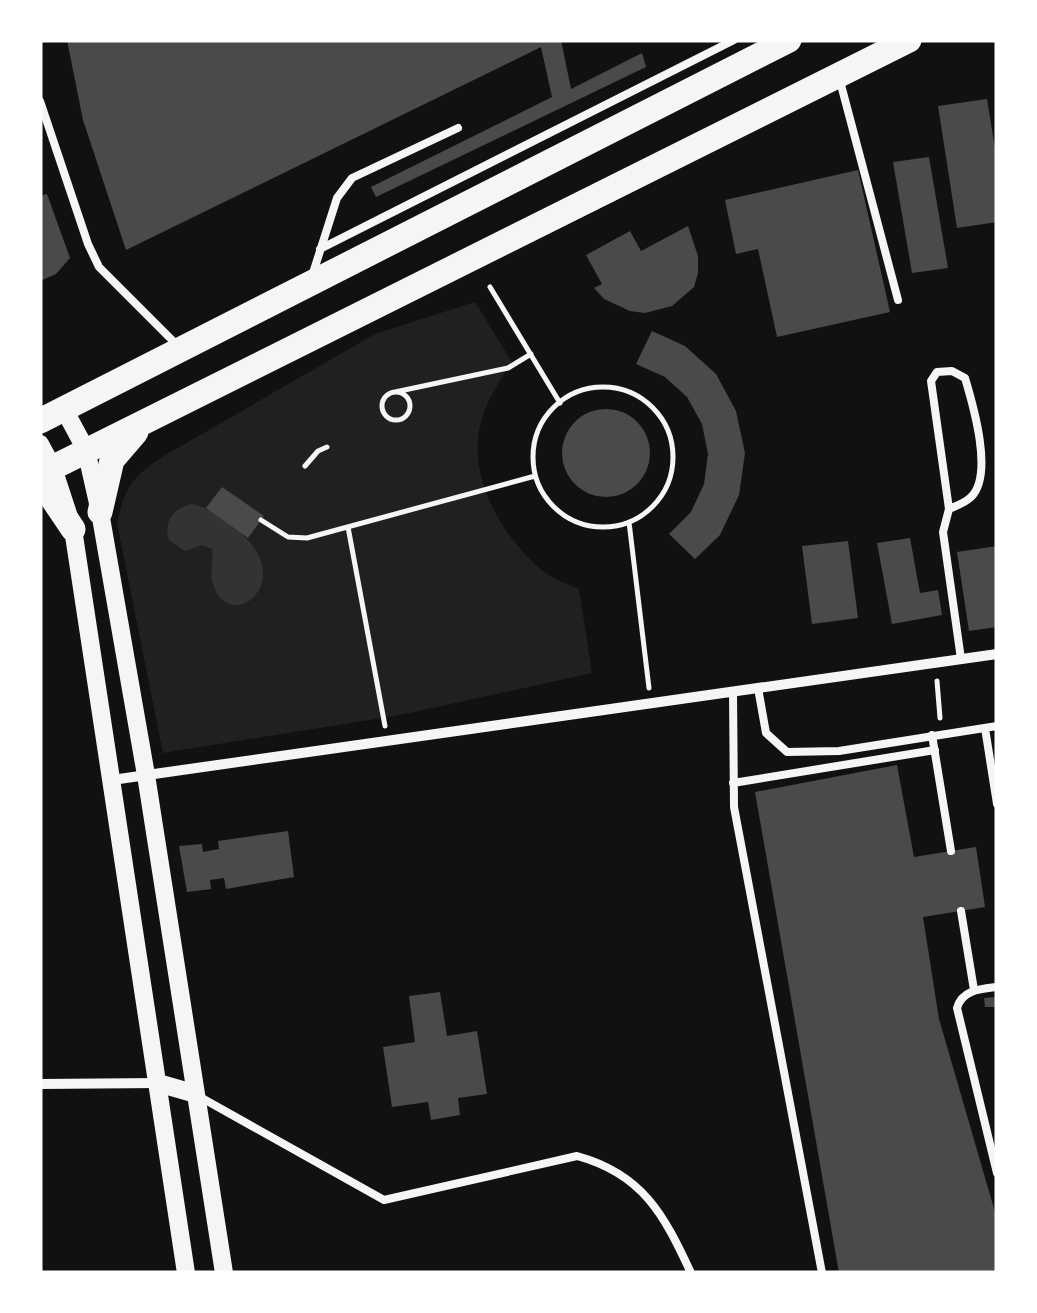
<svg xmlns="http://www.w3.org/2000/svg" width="1037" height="1313" font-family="Bitter,serif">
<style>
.green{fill:#202020}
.water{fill:#333}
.building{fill:#4a4a4a}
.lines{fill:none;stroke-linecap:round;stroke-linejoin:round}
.path{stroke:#f5f5f5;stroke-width:5}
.service{stroke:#f5f5f5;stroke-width:8}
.minor{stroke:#f5f5f5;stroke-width:10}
.tertiary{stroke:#f5f5f5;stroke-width:18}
.primary{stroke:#f5f5f5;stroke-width:25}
</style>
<rect width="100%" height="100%" fill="#111"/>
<path class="green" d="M475,302L512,362C499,382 485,403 480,426C468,480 503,538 543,571C553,579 567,584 579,589L592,673L400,715L163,753L117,523C126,485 130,480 162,457L375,334Z"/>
<path class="water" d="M192,504C208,507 220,518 233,527C306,580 225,640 212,580C210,570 214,560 212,549L202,545L185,551L169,540C163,522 173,508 192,504Z"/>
<path class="building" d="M67,40H561L571,89L642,53L646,67L376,197L371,187L552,97L541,47L126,250L83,120Z
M987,99L997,161V222L957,228L938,106Z
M929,157L948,268L912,273L893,162Z
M858,170L890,312L777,337L758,249L736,254L725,200Z
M47,194L70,258L56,274L40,281V196Z
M688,226L698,256V273L694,287L672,306L645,313L630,311L604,299L594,288L602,284L586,255L630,231L641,251Z
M652,331L685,346L716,374L736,411L745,453L739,495L720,535L695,559L669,534L691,512L704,484L708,454L702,424L687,397L665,377L636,364Z
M562 453a44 44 0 1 1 88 0a44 44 0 1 1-88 0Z
M222,487L264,516L248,538L206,508Z
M910,538L920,593L938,590L942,615L892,624L877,543Z
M848,541L858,618L812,624L802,546Z
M997,546V627L969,631L957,552Z
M897,765L914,857L976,847L985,907L923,917L939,1019L997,1219V1273H839L755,792Z
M288,831L294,877L226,889L224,878L210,880L211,889L187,892L179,846L202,844L203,852L219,849L218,841Z
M440,992L447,1036L477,1031L487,1094L458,1098L460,1115L431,1120L428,1102L392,1107L383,1047L415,1042L409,996Z
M997,997V1007H985L984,998Z"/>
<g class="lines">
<path class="path" d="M490,287L560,403
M533 457a70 70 0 1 1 140 0a70 70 0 1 1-140 0Z
M395,392L508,368L531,354
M382 406a14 14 0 1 1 28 0a14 14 0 1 1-28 0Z
M305,466L318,451L327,447
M261,520L288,537L307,538L535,476
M629,522L649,688
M348,527L385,726
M937,681L940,718"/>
<path class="service" d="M840,81L898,300
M40,101L88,244L99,267L176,344
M320,249L734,40
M313,273L337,198L352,178L458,128
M949,509C956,506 965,503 971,497C994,475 973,405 965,378L952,371L937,372L931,381L949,509L943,532L961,659
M758,688L766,733L787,752L839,751L997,726
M733,692L734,807L822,1273
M985,728L997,804
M932,735L951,851
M733,783L935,750
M961,911L974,990
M997,987C980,989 962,990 957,1008L997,1173
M200,1097L384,1200L577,1156C643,1174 664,1215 691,1273"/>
<path class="minor" d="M112,780L997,654
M40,1084L158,1083"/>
<path class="tertiary" d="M65,411L86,450L100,512L146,775L224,1273
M40,444L53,468L73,529L186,1273
M158,1083L196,1094"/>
<path class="primary" d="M40,421L789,40
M40,474L909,40
M40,489L48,492L73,529
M100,512L112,460L136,432"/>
</g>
<rect width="1037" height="1313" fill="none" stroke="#ffffff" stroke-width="85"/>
</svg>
